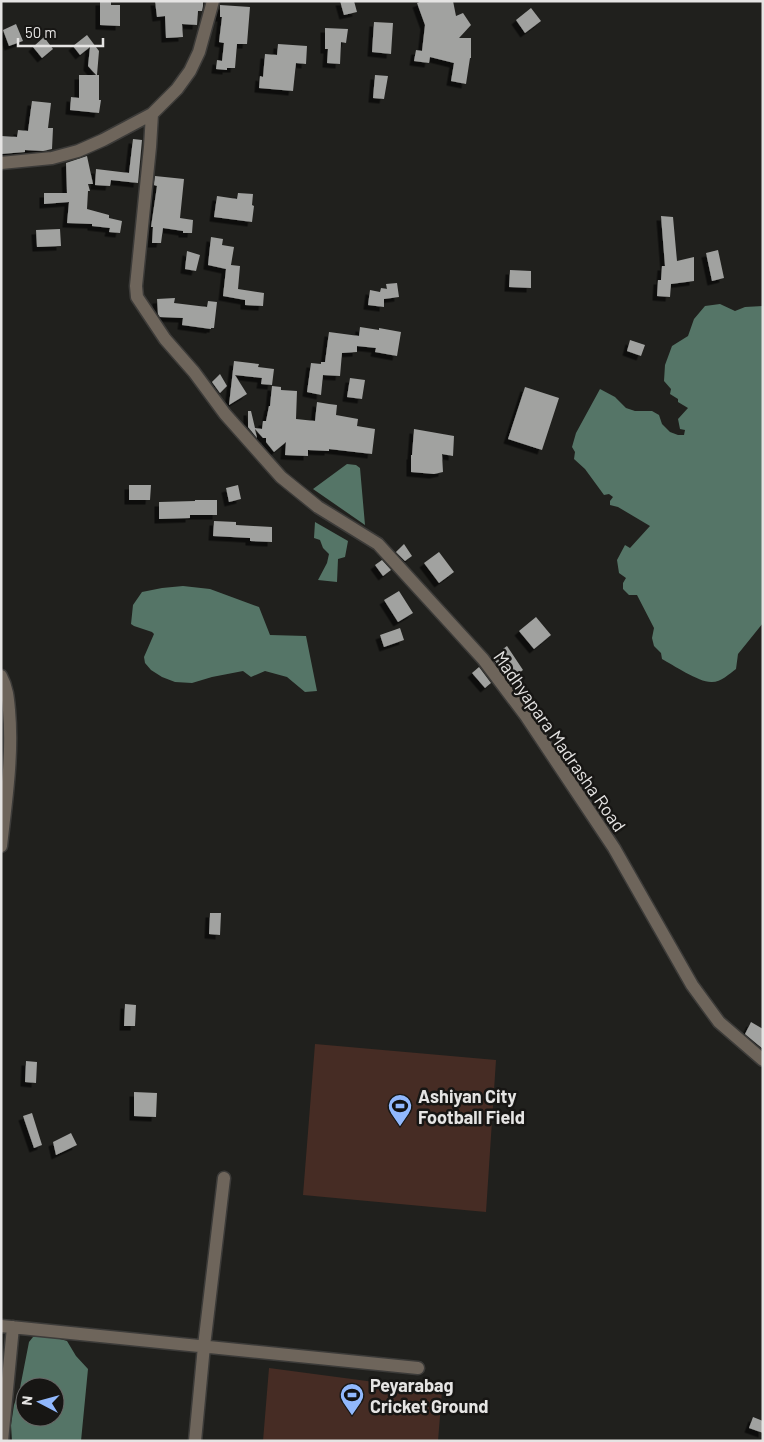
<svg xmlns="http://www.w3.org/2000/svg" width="764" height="1442" font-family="Barlow,sans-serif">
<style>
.green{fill:#462c24}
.water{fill:#557567;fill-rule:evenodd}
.building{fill:#a1a2a0;filter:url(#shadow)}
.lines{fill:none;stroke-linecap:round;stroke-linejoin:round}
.street-casing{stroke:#3c3b39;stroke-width:15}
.street{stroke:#6e655b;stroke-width:12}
.labels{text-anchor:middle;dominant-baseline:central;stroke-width:5;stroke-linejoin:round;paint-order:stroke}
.street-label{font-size:18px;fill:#e5e4e3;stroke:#171614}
.poi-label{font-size:18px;font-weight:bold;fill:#e5e4e3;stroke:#171614;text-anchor:start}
</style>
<defs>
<filter id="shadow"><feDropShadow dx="-4.5" dy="4.5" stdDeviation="0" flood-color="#0009"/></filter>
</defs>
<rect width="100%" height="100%" fill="#20201d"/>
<path class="green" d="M315,1044L496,1060L486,1212L303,1195Z
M269,1368L442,1391L438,1441H263Z"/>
<path class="water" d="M720,304L735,311L745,307L763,306V623L738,654L736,669C729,674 721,682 712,682C700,683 673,665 662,659L661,653L654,646L652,638L654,628L637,595H629L623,589V583L626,578L619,573L617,560L625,545L630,548L650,526L618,507L610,505V501L613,497L609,494L604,495L585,469L574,459L575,452L572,447L576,433L600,389L615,397L626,408L635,411H652L659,415L662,424L670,432L678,435H684L685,430L680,429L678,419L688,408L678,402V399L670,394L671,389L664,381L665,365L672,346L688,336L694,319L705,306Z
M347,464L356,465L360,468L365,525L313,489Z
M315,522L348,541L345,557L338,559L337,582L318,580L327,563L329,554L323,548L320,540L314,538Z
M183,586L210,589L259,607L270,635L306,636L317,691L305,692L287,677L265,671L251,677L243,671L212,677L192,683L175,682L162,677L151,670L145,663L144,657L154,634L152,632L134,626L131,624L133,605L142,592L162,588Z
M46,1335L67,1341L76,1356L88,1369L81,1441H12L11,1425L14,1405L20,1388L29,1342L33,1337ZM25,1387H55V1417H25Z"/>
<path class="building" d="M100,1H111V5H120V26L100,25Z
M155,1H203V6L202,11H198L197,25L182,24L183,37L166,38L165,16L157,17Z
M340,1H354L357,12L344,15Z
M422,1H453L456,16L463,13L471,25L459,38H471V58H470L466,84L451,81L454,63L430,57L429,63L414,61L416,50L422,51L425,25L417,3Z
M220,5L250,7L247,44H237L235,68H227V70L216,69L217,60L222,61L224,43L219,42L222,17H220Z
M531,8L541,21L525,33L516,20Z
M374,22L393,23L391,54L372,52Z
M16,24L23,41L9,46L3,30Z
M325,28L348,29L346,43L341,42L340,64L327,63L328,49H325Z
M87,35L99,51L97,75H99V100H101L99,113L70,110L71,97L79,98V75H96L88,66L90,47L80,55L73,46Z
M44,37L53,49L42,58L33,47Z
M278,44L307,46L306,64L296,63L293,91L259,88L260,76L263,77L265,54L277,55Z
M375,75L388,76L384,99L373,98Z
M32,101L51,103L48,128H53L52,149L43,151L25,150V152L1,154V136L17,137L18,130L28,131Z
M133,139L142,140L138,183L111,180L110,186L95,185L96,169L129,173Z
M87,156L93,184H88L90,191H88L87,209L109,215V218L122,221L120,233L109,232L110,228L92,226V224L67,223L69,202L44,204V193H67L66,163Z
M155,176L184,179L180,218L193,220L192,233H183V231L163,228L161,243H152L153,227H151L157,186L154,185Z
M238,193L253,194L252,205L254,206L252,222L214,217L217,196L237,199Z
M661,216L673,217L677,261L694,257V281L671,284L670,297L657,296L658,280H661L662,266H665Z
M60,229L61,246L37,247L36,230Z
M211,237L223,239L222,245L234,247L231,265L240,266L238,289L264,293L263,306L245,305V300L223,296L226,269L208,265Z
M718,250L724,278L712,281L706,253Z
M187,251L200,255L196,271L185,269Z
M510,270L531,271V288L509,287Z
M397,283L399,297L384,299V307L368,305L370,290L380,292L381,288L387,289L386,284Z
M175,298L174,303L207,307L208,301L217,302L214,328H211V329L182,325L183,318L160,317L158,314L157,299Z
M360,327L379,330V328L401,332L397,356L375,352L376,348L357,346V352L342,353L340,376L323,375L321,395L307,392L311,363L321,364V362H325L329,332L359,336Z
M630,340L645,345L641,356L627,351Z
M234,361L259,364L258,367L274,369L272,385L261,384L262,378L235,375L247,394L229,405Z
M220,374L227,386L220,393L212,382Z
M350,378L365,380L362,399L347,397Z
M272,386L281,387V390L297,391L296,419L315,421L317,402L329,404L337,405L336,415L358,419L357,426L375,429L372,454L329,449V451L308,450V456L285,455L286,442L274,452L266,442V438H263L255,429L257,438L248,427V411H251L255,428L262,429L263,421H266L269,406H270Z
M525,387L559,398L542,450L508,439Z
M414,429L454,436L453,456L442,454L443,472L434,474L411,472V455H412Z
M129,485H151L150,500H129Z
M238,485L241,499L229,502L226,488Z
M195,500H217V515H190V518L159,519V502L195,501Z
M214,521L236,522V525L272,527V542L250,541V538L213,536Z
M404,544L412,556L405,561L396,552Z
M439,552L454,572L439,583L424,563Z
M382,560L391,570L383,576L375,565Z
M399,591L413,613L398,622L384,600Z
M536,617L551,635L534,649L519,631Z
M400,628L404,640L384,647L380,635Z
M507,646L523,670L510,680L492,657Z
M479,667L491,683L485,688L472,673Z
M210,913H221L220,935L209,934Z
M125,1004L136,1005L135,1026H124Z
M751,1022L763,1029V1049L745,1034Z
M26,1061L37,1062L36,1083L25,1082Z
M134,1092L157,1093L156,1117L134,1116Z
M32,1113L42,1145L34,1148L23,1116Z
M71,1133L77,1145L56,1155L53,1142Z
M753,1417L763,1421V1433L749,1428Z"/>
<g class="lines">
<g class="street-casing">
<path id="street" d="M152,114L150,147L136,286L137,297L165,339L194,372L225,414L281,477L318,507L378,544L483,659L526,716L614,848L692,985L719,1022L763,1060
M1,163L52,158L78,151L103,140L152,114L177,89L190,71L199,52L213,1
M1,676C7,687 8,698 9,710C13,755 6,801 1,846
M1,1326L418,1368
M2,1441L13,1327
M195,1441L204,1346L224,1178"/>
</g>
<use href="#street" class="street"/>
</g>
<defs>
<g id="stadium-pin" transform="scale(1.25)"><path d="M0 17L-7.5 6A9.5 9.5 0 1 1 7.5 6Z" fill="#91b8fd" stroke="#171614"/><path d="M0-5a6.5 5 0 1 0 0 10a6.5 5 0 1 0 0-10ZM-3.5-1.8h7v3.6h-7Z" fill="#111"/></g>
</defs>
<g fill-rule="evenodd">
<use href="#stadium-pin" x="400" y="1106"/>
<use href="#stadium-pin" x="352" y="1395"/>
</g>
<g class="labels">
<g class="street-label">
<text transform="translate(560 741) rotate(55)">Madhyapara Madrasha Road</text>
</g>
<g class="poi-label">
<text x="418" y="1096">Ashiyan City<tspan x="418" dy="21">Football Field</tspan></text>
<text x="370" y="1385">Peyarabag<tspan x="370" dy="21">Cricket Ground</tspan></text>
</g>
</g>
<rect width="764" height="1442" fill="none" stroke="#e5e4e3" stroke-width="5"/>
<g transform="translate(40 1402) rotate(276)"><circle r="24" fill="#171614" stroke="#696867"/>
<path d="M0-4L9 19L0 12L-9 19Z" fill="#91b8fd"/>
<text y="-8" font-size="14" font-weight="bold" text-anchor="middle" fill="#e5e4e3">N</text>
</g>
<path d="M18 38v8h85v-8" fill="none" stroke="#e5e4e3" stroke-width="2.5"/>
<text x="25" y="38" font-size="15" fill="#e5e4e3" stroke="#171614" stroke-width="4" paint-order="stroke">50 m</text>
</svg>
